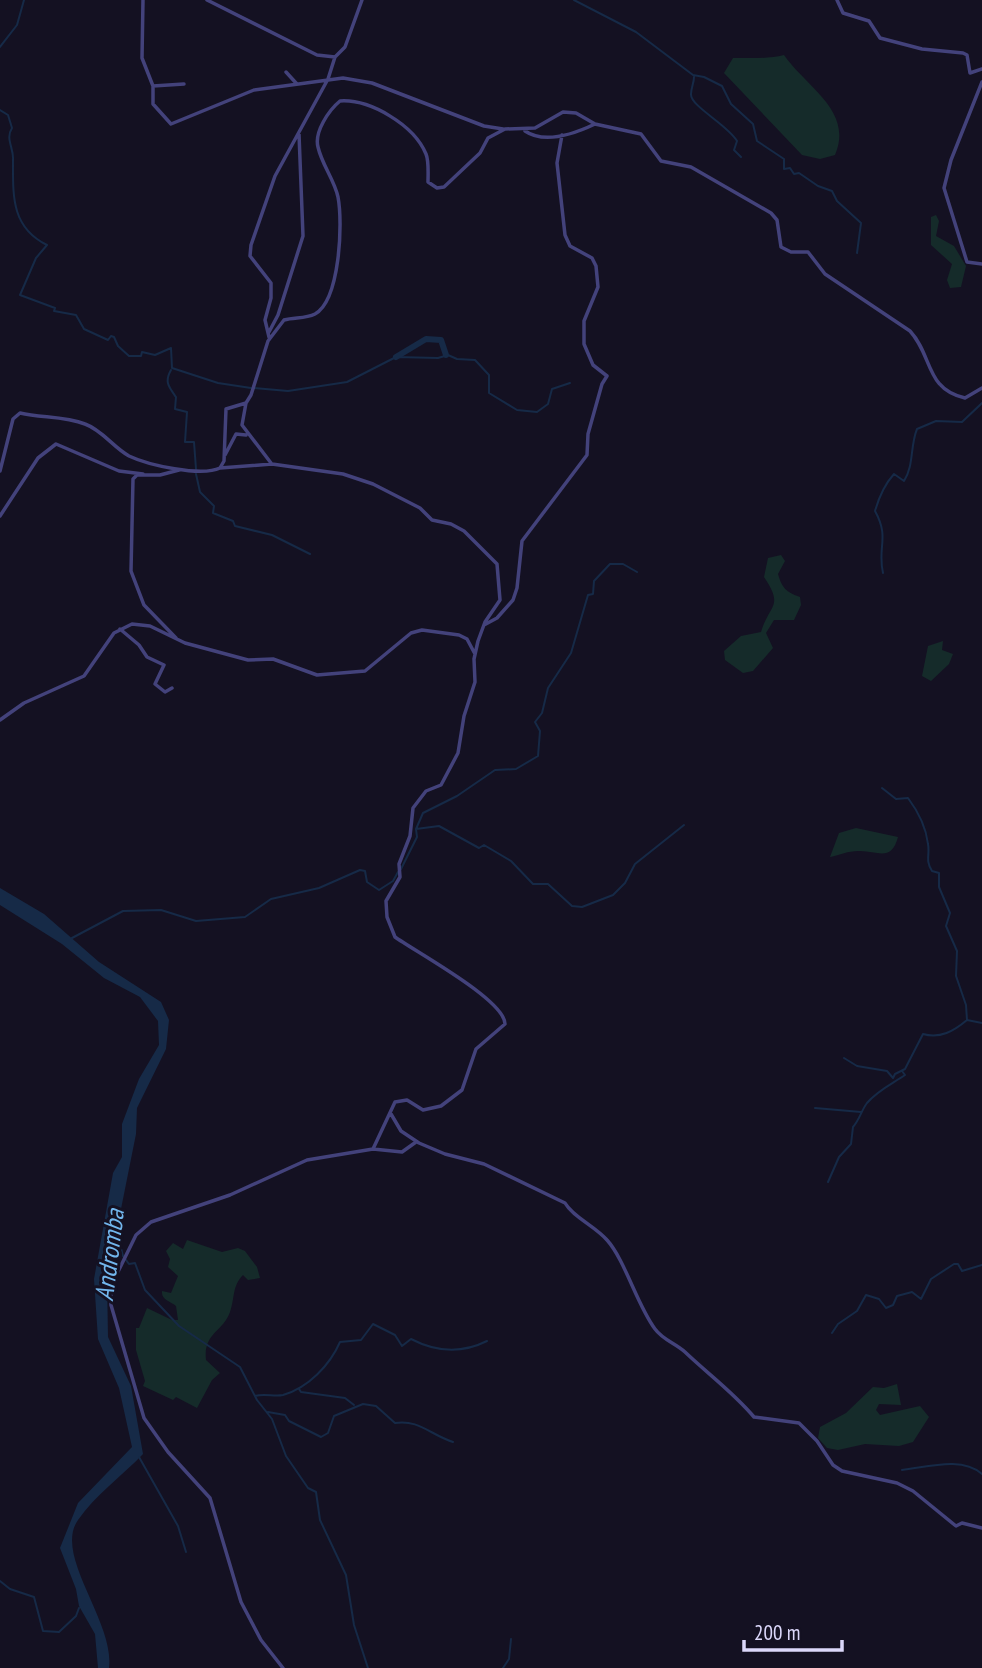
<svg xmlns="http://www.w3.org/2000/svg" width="982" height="1668" font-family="'PT Sans Narrow',sans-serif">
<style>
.green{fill:#152b2a}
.water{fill:#162a47}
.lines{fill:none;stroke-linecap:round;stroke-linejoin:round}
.stream{stroke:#162a47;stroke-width:2}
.river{stroke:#162a47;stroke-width:6}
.minor{stroke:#43427b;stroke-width:3.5}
.labels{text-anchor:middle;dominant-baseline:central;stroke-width:6;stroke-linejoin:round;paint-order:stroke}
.water-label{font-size:26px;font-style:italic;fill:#72b6ed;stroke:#141122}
</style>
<rect width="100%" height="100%" fill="#141122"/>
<path class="green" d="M784,55C806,87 854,111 835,155L820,159L802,155L724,73L733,58C750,58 768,59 784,55Z
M936,215L939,221L936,236L954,246L966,266L961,287L950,288L947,280L952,264L931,245V217Z
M781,555L785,561L778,574C782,588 786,592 800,597L801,605L794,620H774L766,633L773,648L753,671L743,673L725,660L724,651L741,636L761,632C770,603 784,607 764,577L768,558Z
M943,641L942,650L953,654L949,664L931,681L922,676L928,646Z
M856,828L898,837C891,863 877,850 858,851C848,851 840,855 830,857L839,833Z
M187,1240L222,1252L238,1248L245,1251L257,1267L260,1278L248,1280L243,1275C232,1286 235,1298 230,1312C223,1332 203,1333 206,1360L220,1373L212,1380L197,1408L176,1397L173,1400L143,1386L145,1381L136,1350V1328H139L147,1308L172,1320H178L176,1306C170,1301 161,1300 162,1291L171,1293L178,1276L168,1267L170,1259L166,1251L173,1243L183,1249Z
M897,1384L901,1405L879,1404L876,1410L880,1415L920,1406L929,1417L913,1442L899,1446L865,1444L838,1450L827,1448L818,1438L820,1427L846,1413L873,1387L884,1388Z"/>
<path class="water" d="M0,888L44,914L99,962L161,1002L169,1020L166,1049L137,1108L136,1134L107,1279L108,1337L131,1386L143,1454C122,1476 95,1495 78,1520C53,1555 115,1622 109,1668H98L95,1634L79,1606L76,1589L60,1548L78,1503L132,1447L119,1388L98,1339L94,1279L113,1173L122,1157V1124L139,1079L159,1045L158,1021L140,997L104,978L62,944L0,905Z"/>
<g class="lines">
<path class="stream" d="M574,0L636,32L693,75L704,77L722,86L731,104L753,124L757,141L784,159V169L790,168L794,174L799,173L818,186L832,191L837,201L861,223L857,253
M0,47L17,25L24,0
M694,77C694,83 691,88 691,94C690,106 728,125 737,141L734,150L741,157
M0,110L8,115L12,128C5,139 14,148 13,160C13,196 11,227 47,245L36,258L20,295L55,308L54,311L76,315L84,329L108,340L111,336L114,337L118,346L129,356H141L142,352L155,355L171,348L172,368L218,383L251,388
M171,370C164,382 169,387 176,397L175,409L187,412L185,442H194L196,469
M254,388L288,391L347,382L396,357L438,358L448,355L457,359L475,360L489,375V393L517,410L537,412L548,404L552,389L570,383
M196,474L200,492L214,506L213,513L233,521L235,526L272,535L310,554
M883,573C877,547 890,538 875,511C879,497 884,485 894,474L904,481C914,466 910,446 917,429L936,421L962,422L982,403
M882,788L896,799L908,798C917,810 926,827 928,844C930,855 925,860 932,871L939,873V887L950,913L946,926L957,951L956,976L966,1005L967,1020
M416,829L423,813L457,796L495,770L516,769L538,756L540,731L535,722L542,713L548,688L571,653L588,595L593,594L594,581L610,564H623L637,572
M401,869L417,837L416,829L439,826L479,848L484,845L511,861L533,884H548L572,906L582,907L613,895L625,883L635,864L684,825
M72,938L123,911L161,910L196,921L245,917L271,899L319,888L360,870L365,871L367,882L379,890L393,881L398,872
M844,1058L857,1066L887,1071L893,1078L895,1074L905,1069L923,1034C940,1039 954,1031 967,1020L982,1023
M815,1108L861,1112
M828,1182L839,1157L851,1144L853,1127C860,1119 861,1111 867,1103C878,1090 892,1084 905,1075L902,1071
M117,1233L123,1256L129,1264L135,1263L145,1290L179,1326L240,1367L257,1400L272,1419L286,1456L308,1488L316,1492L320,1520L346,1575L354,1625L368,1668
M832,1333L838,1324L857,1311L866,1295L879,1299L886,1308L893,1305L897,1296L912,1292L921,1299L931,1279L954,1264H958L962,1271L982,1265
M299,1389L301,1392L345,1398L354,1405
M255,1396C265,1393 274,1397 283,1395C308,1388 330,1365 340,1342L361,1340L373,1324L395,1335L402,1346L411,1339C436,1352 461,1354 487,1341
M268,1412L285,1415L289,1421L321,1437L328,1433L334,1416L363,1404L376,1406L395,1423C418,1419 431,1435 453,1442
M139,1457L178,1526L186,1552
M902,1470C928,1467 962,1456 982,1474
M0,1581L10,1589L34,1597L43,1631L59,1632L76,1616L79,1608
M503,1668L509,1659L511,1639"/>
<path class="river" d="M396,357L426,339L441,340L446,355"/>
<path class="minor" d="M143,0L142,58L153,86V104L171,124L254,90L343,78L372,83L484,126L503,129
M207,0L317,55L335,57
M837,0L843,13L869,21L880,38L922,49L963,53L967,55L970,73L982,69
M286,72L296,83
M982,82L951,160L944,188L967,262L982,264
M153,86L184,84
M525,131C544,144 574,134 595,124
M269,332L278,315L303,236L299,134
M269,337L265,320L271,298V283L250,256L251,245L275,176L328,79L335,57L345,47L362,0
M246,403L242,425L271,463
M225,455L236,434L246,435
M220,468L272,464L343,474L373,484L420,508L432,520L451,524L464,531L497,564L500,600L485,622L478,641L474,659L475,682L464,716L458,753L441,785L426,791L413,808L410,836L399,864L400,877L386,901L387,917L395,937C416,952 505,1000 505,1024L476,1049L462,1090L441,1106L423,1110L407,1100L395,1102L373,1149L307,1160L230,1195L151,1222L136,1235L111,1286V1305L144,1418L168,1452L210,1498L241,1602L261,1640L283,1668
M0,471L13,419L20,413C41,418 64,416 85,424C102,430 113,447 129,456C148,465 201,477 220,468L224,461L226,409L246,403L251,395L268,341L284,320C295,317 305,319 315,314C340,300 343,223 338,197C334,179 322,165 318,147C314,132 329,110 340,101C370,99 414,125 426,154C429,161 428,174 428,182L437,188L444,187L480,153L488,138L505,129L535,128L563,112L576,113L595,124L641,134L661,161L691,167L771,213L777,220L781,247L791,252H808L825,274L910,331C933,356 925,389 965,398L982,388
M0,516L38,458L56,444L119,471L143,474
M484,625L497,618L513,600L517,588L522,541L587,455L588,434L602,384L607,376L593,365L584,344V321L598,287L596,266L592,258L570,246L565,235L557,163L562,135
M120,629L139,645L147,657L164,665L155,684L165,692L172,688
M176,638L144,605L131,571L133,479L137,475H160L179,470
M0,720L24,703L84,676L114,633L132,624L150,626L185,643L248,660L273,659L317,675L365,671L411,633L422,630L459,635L467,639L475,654
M391,1114L401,1131L419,1143L445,1154L484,1164L565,1203C573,1217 595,1226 607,1240C625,1260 637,1305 655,1329C663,1340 675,1343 685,1352C708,1374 733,1392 754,1417L799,1423L817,1441L833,1465L842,1471L897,1483L913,1491L956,1526L962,1523L982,1528
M373,1149L402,1152L416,1142"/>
</g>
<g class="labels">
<g class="water-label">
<text transform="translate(109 1255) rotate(-83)">Andromba</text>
</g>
</g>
<path d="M744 1640v10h98v-10" fill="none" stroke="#dbd7fa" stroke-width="3.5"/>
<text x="754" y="1640" font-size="21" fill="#dbd7fa" stroke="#141122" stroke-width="5" paint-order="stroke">200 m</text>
</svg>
